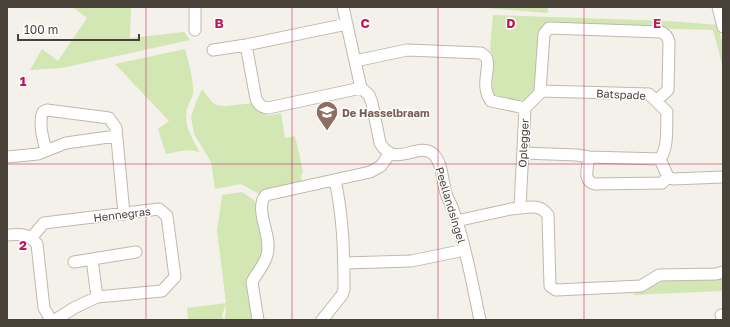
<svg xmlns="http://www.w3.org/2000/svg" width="730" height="327" font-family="'Golos Text',sans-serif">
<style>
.green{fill:#d2e7b4}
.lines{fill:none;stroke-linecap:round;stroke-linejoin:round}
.minor-casing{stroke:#c0b8ac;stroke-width:13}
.minor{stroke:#fff;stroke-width:11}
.grid{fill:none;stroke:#c2185b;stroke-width:1;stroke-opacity:0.55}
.labels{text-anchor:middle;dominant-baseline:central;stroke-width:3;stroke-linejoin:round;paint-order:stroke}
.street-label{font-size:11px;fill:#484138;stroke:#fff}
.education-label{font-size:11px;font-weight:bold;fill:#785e54;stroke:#fff;text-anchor:start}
.grid-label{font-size:13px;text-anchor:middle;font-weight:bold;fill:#c2185b;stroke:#fff;stroke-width:3;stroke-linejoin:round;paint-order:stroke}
</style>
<rect width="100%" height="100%" fill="#f4f1ea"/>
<path class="green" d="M75,7H131L130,38L184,32L190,40L62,68L30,70L42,49L58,61L87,18L74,8Z
M473,7H548V13Z
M493,15L669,21L718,25L723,46V68L713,30L551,26L538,92L527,101L506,99L493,96L492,90L494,58L490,49Z
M185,49C188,61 193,76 193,89C194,98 189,101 187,109C183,126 193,139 200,153C190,147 177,152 166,154L158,129L169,121L115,64Z
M202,89L212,102L216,105L226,106L254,103L264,109L266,116L281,113L285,138L295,136L303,171L301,177L303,185L261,195L241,184L215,189L211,162L194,134L191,117L196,102Z
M242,192L254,200L266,250L249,280L255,320H225L226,308V304L222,315L223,320H188L187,308L226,303L217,231L222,195Z
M723,272V291L632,295L657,280Z"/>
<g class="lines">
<g class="minor-casing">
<path id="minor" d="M195,7V30
M343,7L361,88L369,95L372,103L380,143C395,169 417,142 432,153C443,162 442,181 446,193C447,198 450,202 452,207C457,222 462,236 465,251C471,274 475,297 480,320
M718,7L723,27
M246,45L256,99C259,105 261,107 268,108L361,88
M213,50L246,45L347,24
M355,61L407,50L481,53C481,53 485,56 486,57C492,66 479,85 491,101L525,108L520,208L511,209L456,221
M540,91L544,34L549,28L661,32C666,34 668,37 669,42L668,90L656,101
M525,108L539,94L540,91L649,94L667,112C666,127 669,146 660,159L668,177L673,179L723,177
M46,150C43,140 38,122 43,112L47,110L109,118L116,128L124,214
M523,153L577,155L589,157L660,159
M7,157L38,154L66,143L116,136
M589,157C588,167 582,181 595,184L662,183L668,177
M520,208C531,207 540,204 548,215L550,286L556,290L641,286L659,275L716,274L723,272
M7,235C21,234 28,233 37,244L44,308L51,320
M32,237L44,223L159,209L167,216L175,277L162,291L97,297L74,308L55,320
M92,259L97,297
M74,262L136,252
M344,263L411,261L465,250
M721,315L723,319
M258,320L252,282C256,274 265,264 267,255C273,236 253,209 266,195L370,172L381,166L390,153
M322,320L342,295L344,289C344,252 343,216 335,180"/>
</g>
<use href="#minor" class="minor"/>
</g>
<path class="grid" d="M146,7V320M292,7V320M438,7V320M584,7V320M7,164H723"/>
<defs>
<g id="school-pin" transform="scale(1.15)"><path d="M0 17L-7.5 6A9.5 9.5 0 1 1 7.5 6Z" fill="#8d6e63" stroke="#fff"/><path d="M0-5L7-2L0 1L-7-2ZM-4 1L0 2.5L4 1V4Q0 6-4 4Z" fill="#fff"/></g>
</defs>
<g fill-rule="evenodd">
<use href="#school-pin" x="327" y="112"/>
</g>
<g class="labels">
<g class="street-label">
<text transform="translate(621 94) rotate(3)">Batspade</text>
<text transform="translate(523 143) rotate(-87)">Oplegger</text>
<text transform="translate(451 205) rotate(73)">Peellandsingel</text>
<text transform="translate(122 214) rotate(-7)">Hennegras</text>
</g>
<g class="education-label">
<text x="342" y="112">De Hasselbraam</text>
</g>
</g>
<g class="grid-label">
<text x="219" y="28">B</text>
<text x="365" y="28">C</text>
<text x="511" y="28">D</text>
<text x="657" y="28">E</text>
<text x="23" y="86">1</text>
<text x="23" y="250">2</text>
</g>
<rect width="730" height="327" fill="none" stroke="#484138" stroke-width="16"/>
<path d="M18 34v6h121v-6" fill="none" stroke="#484138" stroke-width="2"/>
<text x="24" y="34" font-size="12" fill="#484138" stroke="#ffffff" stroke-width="3" paint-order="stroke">100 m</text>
</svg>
